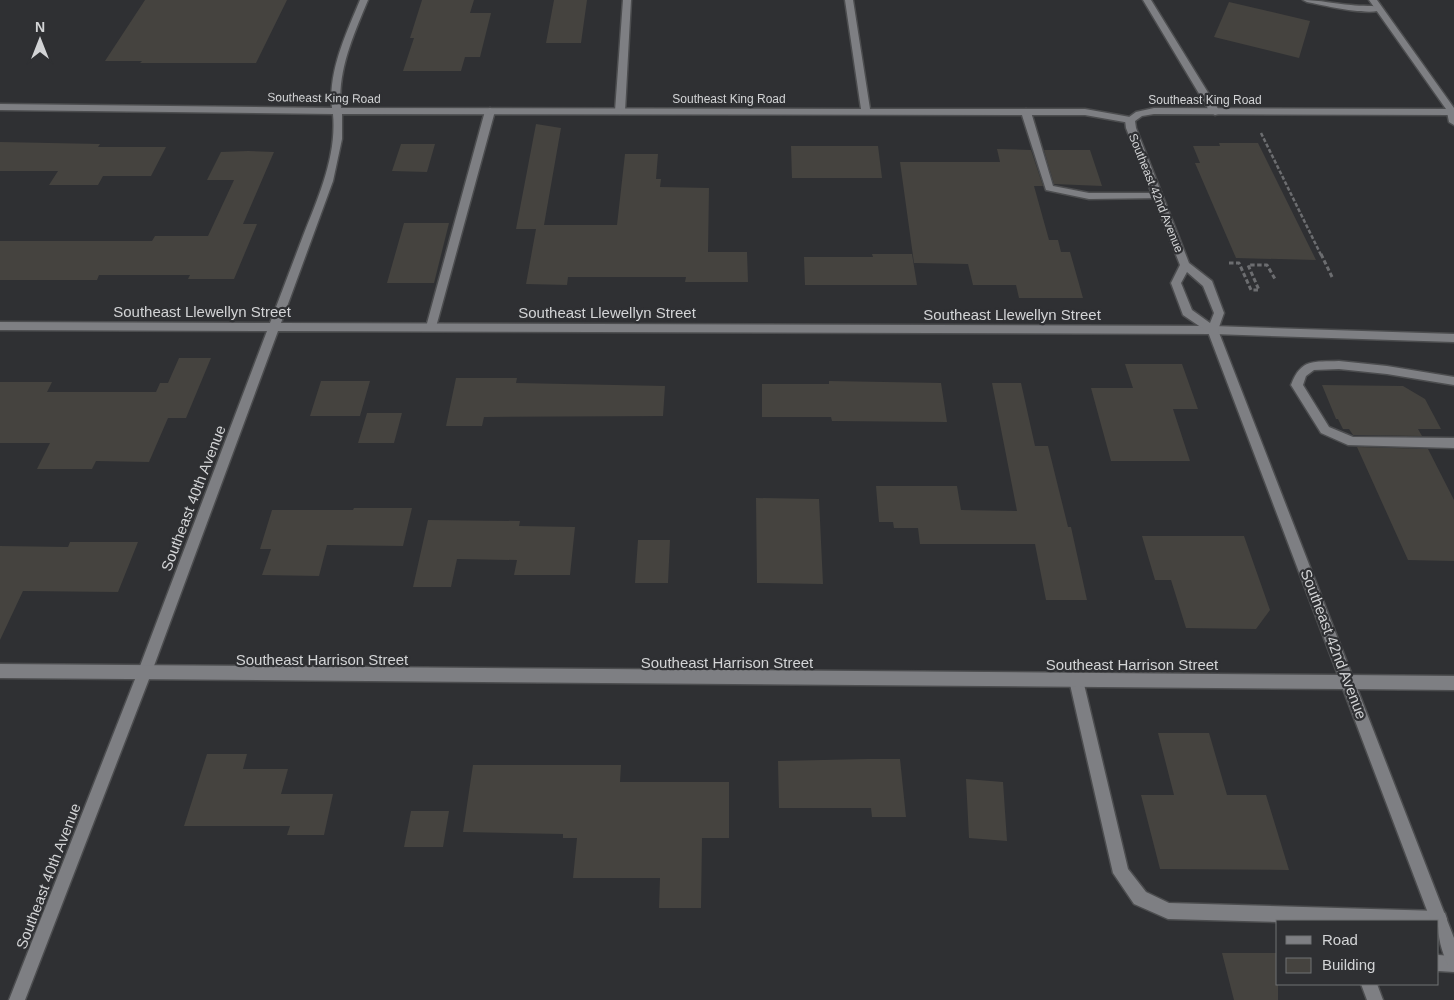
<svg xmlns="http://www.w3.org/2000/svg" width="1454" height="1000" font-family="Arial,sans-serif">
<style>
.building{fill:#45433f}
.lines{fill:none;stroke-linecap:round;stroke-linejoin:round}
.lane-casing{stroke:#4c4d4f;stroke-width:3}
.street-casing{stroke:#4c4d4f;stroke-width:3}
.secondary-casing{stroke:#4c4d4f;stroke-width:3}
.path-far1{stroke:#6c6d70;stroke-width:2.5;stroke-dasharray:4 2;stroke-linecap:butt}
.path{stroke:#6c6d70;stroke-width:3;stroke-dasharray:4.5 2.5;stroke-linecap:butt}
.lane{fill:#7e7f83;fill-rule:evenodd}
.street{fill:#7e7f83;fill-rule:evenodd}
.secondary{fill:#7e7f83;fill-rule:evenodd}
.labels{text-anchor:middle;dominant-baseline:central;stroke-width:4.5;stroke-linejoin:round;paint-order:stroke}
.far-street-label{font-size:12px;fill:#d3d4d6;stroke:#2f3033}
.street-label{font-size:15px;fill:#d3d4d6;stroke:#2f3033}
</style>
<rect width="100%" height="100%" fill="#2f3033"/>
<path class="building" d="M145,0H287L256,63H140L142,61H105Z
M422,0H474L470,13H491L480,57H465L461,71H403L414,38H410Z
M554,0H587L581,43H546Z
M1229,2L1310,21L1299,58L1214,37Z
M536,124L561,128L544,225H617L625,154H658L656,179H661L660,187L709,188L708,252H747L748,282H685L686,277H568L567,285L526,284L536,229H516Z
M0,142L100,144L98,147H166L151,176H103L98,185H49L58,171H0Z
M1219,143H1258L1316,260L1236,258L1195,163H1200L1193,146H1220Z
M401,144H435L427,172L392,171Z
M791,146H878L882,178H792Z
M997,149L1031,150L1043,186H1034L1049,240H1058L1061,252H1070L1083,298H1019L1016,285H973L968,264L914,263L900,162H1000Z
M1044,150H1090L1102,186L1054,184Z
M248,151L274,152L243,224H257L234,279H188L190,275H99L97,280H0V241H152L155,236H208L234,180H207L221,152Z
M404,223H449L434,283H387Z
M872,254H912L917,285H805L804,257H873Z
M179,358H211L186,418H168L149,462L96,461L92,469H37L50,443H0V382H52L47,392H156L160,383H168Z
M1125,364H1182L1198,409H1173L1190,461H1111L1091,388H1133Z
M456,378H517L516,383L665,386L663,416L484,417L482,426H446Z
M321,381H370L360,416H310Z
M829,381L941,383L947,422L832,421L831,417H762V384H829Z
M992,383H1021L1035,446H1048L1068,527H1071L1087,600H1046L1035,544H920L918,528H894L893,522H879L876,486H957L961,510L1017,511Z
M1322,385L1403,386L1425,399L1441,429H1418L1422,436L1353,435L1349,429H1343L1338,419H1336Z
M367,413H402L394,443H358Z
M1357,447L1428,449L1454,500V561L1408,560Z
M756,498L819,499L823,584L757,583Z
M354,508H412L403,546L327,545L319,576L262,575L271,549H260L272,510H353Z
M428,520L520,521L519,526L575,527L570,575H514L517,560L457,559L451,587H413Z
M1142,536H1244L1270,610L1256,629L1186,628L1171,580H1155Z
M638,540H670L668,583H635Z
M70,542H138L118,592L23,591L0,640V546L68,547Z
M1158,733H1209L1227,795H1266L1289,870L1160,869L1141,795H1174Z
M207,754H247L243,769H288L281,794H333L324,835H287L290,826H184Z
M867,759H900L906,817H872L871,808H779L778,761Z
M473,765H621L620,782H729V838H702L701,908H659L660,878H573L577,838H563V834L463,832Z
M966,779L1003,782L1007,841L969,838Z
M411,811H449L443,847H404Z
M1222,953H1278V1000H1234Z"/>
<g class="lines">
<g class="lane-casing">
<path id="lane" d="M623,0H631L625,111L620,114L615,111Z
M1143,0H1151L1220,112L1218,114L1215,115L1210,112Z
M1303,0C1320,0 1335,4 1351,5C1361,7 1375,4 1383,9C1372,17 1322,5 1307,2Z
M490,108L495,111L436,327L431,331L426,327L485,111Z
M1026,109L1031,112L1053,186L1089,193H1157L1162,196L1160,198L1089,199L1046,190L1021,112Z
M1452,109L1454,110V125L1449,122L1447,112Z
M1213,326L1454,334V342L1213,334L1208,330Z
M1339,361L1387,366L1454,377V385L1387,374L1339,369L1314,370L1306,376L1303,385L1329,427L1353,437L1454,438V448L1348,445L1321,433L1291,385C1301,358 1314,362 1339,361Z
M1076,673L1081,675L1083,680L1128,869L1146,892L1169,903L1439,911L1445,913L1447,919L1445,925L1438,927V921L1278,922L1168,919L1134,904L1113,873L1069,680L1071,675Z
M1438,955L1454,956V972L1438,971Z
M1361,984H1377L1383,1000H1367Z"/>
</g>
<g class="street-casing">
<path id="street" d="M360,0H368C354,34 337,71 341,108L861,109L845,0H853L870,109H1085L1130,117L1135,120L1130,123L1085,115L342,114V139L333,181L281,323L1213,326L1218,330L1213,334L278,331L151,674L25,1000H9L137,674L267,331L0,330V322L270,323C281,294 292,265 303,236C318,198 337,156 333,114L0,110V104L332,108C328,71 346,34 360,0Z
M1348,675L1454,676V690L1348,689L1343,687L1341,682L1343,677Z"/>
</g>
<g class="secondary-casing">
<path id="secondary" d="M1369,0H1377L1454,108V115L1154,114L1142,116L1135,121L1136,128L1189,263L1212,281L1224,313L1218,330L1454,938V967L1448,965C1441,949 1438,939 1438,921H1431L1343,689L0,678V664L1338,675L1208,332L1183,315L1171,283L1180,265L1126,128L1125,120L1136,112L1154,108L1446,109ZM1187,272L1203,286L1214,313L1210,323L1192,310L1181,283Z"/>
</g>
<path class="path-far1" d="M1261,133L1321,255"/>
<path class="path" d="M1321,254L1333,279
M1229,263H1239L1251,290H1259L1248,265H1267L1275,279"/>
<use href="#lane" class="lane"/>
<use href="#street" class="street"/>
<use href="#secondary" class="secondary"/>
</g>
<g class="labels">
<g class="far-street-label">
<text transform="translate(324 98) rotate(1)">Southeast King Road</text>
<text x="729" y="99">Southeast King Road</text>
<text x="1205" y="100">Southeast King Road</text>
<text transform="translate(1156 193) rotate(68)">Southeast 42nd Avenue</text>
</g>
<g class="street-label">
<text x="202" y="311">Southeast Llewellyn Street</text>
<text x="607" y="312">Southeast Llewellyn Street</text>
<text x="1012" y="314">Southeast Llewellyn Street</text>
<text transform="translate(193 498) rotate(-69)">Southeast 40th Avenue</text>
<text transform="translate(1334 644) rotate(69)">Southeast 42nd Avenue</text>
<text x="322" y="659">Southeast Harrison Street</text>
<text x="727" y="662">Southeast Harrison Street</text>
<text x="1132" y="664">Southeast Harrison Street</text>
<text transform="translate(48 876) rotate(-69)">Southeast 40th Avenue</text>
</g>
</g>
<rect x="1276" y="920" width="162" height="65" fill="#2f3033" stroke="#717274"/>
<rect x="1286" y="936" width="25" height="8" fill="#7e7f83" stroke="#717274"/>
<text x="1322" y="945" font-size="15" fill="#d3d4d6">Road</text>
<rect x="1286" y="958" width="25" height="15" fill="#45433f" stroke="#717274"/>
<text x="1322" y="970" font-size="15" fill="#d3d4d6">Building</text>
<g transform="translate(40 40)" stroke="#2f3033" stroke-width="4" paint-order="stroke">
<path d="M0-4L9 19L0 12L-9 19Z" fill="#d3d4d6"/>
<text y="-8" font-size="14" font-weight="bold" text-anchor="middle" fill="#d3d4d6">N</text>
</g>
</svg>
